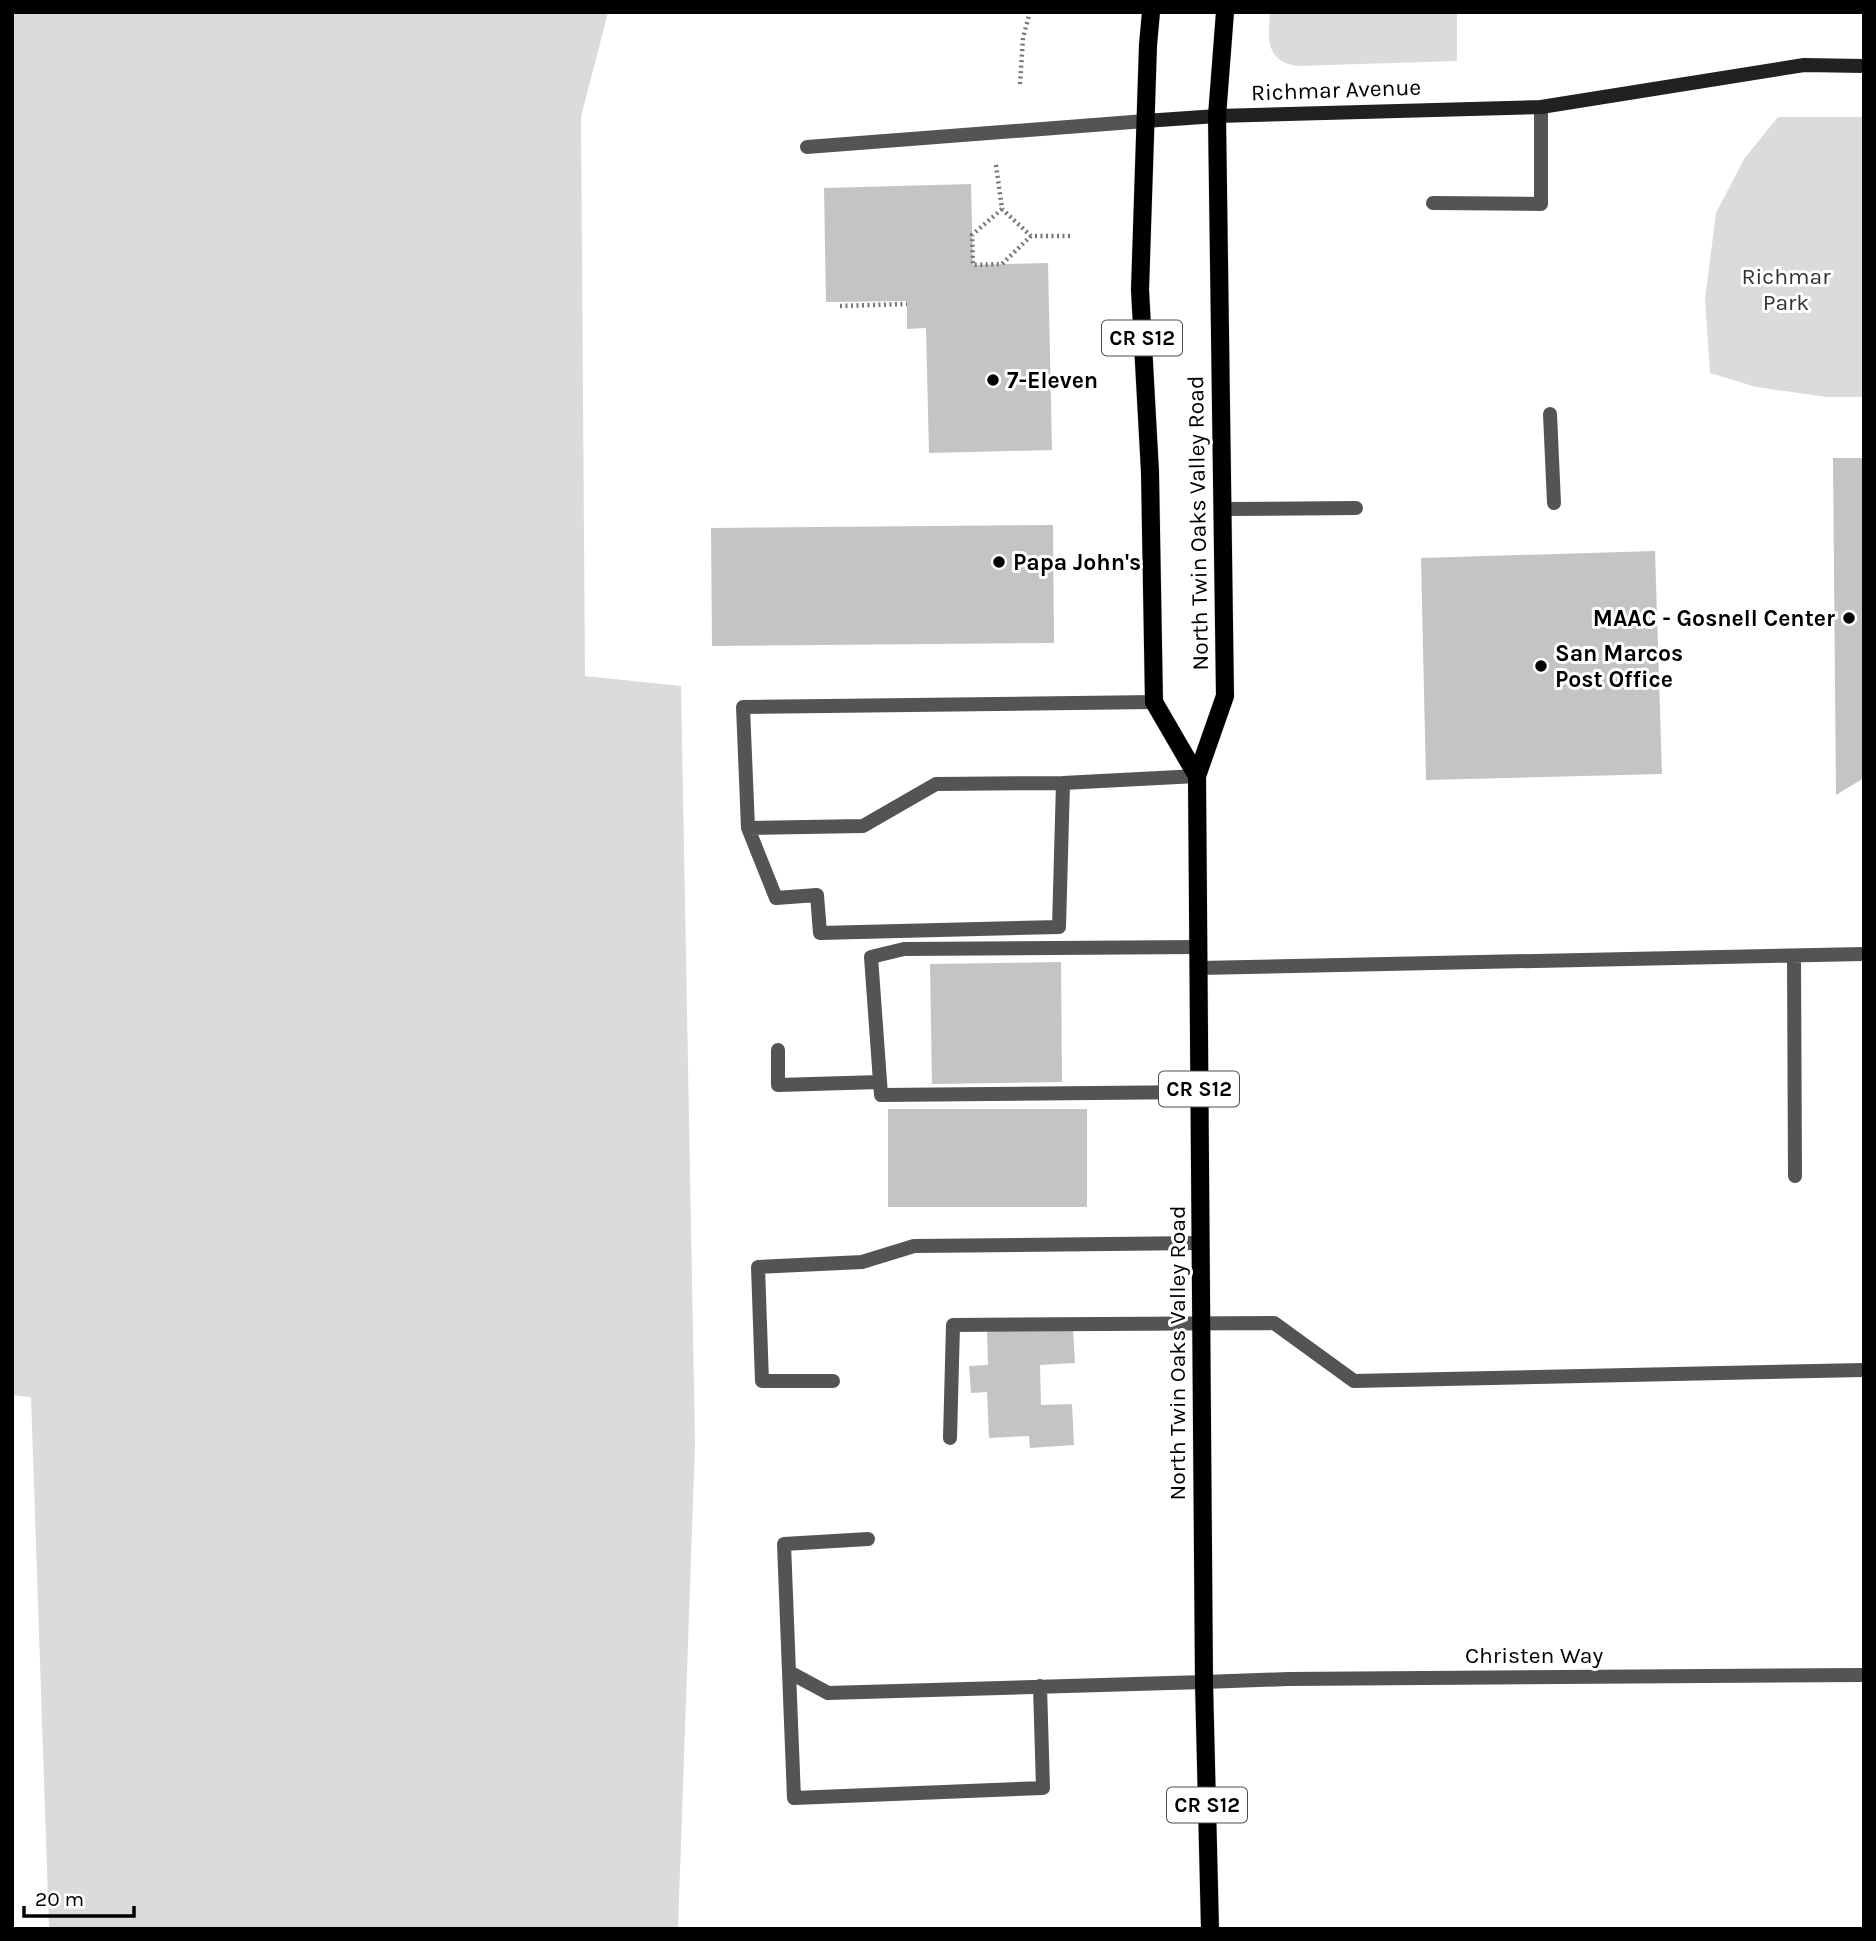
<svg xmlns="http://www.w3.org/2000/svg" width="1876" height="1941" font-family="Karla,sans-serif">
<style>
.green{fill:#dbdbdb}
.building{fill:#c4c4c4}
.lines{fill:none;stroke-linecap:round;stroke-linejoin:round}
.primary-casing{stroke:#dbdbdb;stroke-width:19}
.path{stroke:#767676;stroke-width:4.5;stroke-dasharray:2 3.5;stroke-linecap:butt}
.service{stroke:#545454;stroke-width:14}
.minor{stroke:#545454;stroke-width:14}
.secondary{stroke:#212121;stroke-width:14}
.primary{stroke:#000;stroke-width:18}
.poi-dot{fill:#000;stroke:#fff;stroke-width:2.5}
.labels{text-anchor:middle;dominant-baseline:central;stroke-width:6;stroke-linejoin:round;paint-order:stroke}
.shield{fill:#fff;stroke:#4c4c4c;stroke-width:2}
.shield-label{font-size:21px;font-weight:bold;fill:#000}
.street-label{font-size:23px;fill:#000;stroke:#fff}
.park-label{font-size:23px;fill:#323232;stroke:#fff}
.poi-label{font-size:23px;font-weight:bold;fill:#000;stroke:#fff;text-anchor:start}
</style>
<rect width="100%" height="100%" fill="#fff"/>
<path class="green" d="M12,12H608L581,117L585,676L681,686L695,1443L678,1929H49L31,1397L12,1395Z
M1270,12H1457V61L1297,66C1265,61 1268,38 1270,12Z
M1778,117H1864V397H1827L1756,387L1710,373L1705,299L1716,213L1744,159Z"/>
<path class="building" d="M971,184L973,265L1048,263L1052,450L929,453L926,328L907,329V301L826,302L824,188Z
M1833,458H1864V778L1836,795Z
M1053,525L1054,643L712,646L711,528Z
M1655,551L1662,774L1426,780L1421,558Z
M1061,962L1062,1082L932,1084L930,964Z
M888,1109H1087V1207H888Z
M1073,1327L1075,1363L1040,1365L1041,1405L1072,1404L1074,1445L1030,1448L1029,1436L989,1438L987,1392L971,1393L969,1366L988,1365L987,1331Z"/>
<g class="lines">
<g class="primary-casing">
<path id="primary" d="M1151,12L1148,45L1140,290L1150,472L1154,702L1197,776
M1210,1929L1204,1682L1197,776L1225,696L1217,116L1225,12"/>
</g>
<path class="path" d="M1020,84L1023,38L1030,12
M996,165L1002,209L1031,236H1072
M1002,209L972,235L973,265L1002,264L1031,236
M840,306L907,304"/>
<path class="service" d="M1433,203L1541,204V107
M1550,414L1554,503
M1223,509L1356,508
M1063,783L1059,927L820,933L817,895L776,898L748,828L863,826L936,784L1063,783L1197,776
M748,828L743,707L1154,702
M1198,947L904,949L871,957L881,1095L1199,1092
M1794,956L1795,1176
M1199,968L1864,954
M778,1050V1085L880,1082
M833,1381H762L758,1267L862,1262L914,1246L1201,1243
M950,1438L953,1325L1274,1323L1354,1381L1864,1370
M868,1539L784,1544L789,1672L828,1693L1204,1682
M789,1672L794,1798L1043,1788L1040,1686"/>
<path class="minor" d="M807,147L1145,121
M1204,1682L1288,1679L1864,1675"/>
<path class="secondary" d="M1145,121L1217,116L1541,107L1804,65L1864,66"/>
<use href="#primary" class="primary"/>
</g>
<g class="poi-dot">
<circle cx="993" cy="380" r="7"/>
<circle cx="999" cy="562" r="7"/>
<circle cx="1849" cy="618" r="7"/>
<circle cx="1541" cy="666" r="7"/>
</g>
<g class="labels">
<g class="shield">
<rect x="1102" y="320.5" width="80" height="35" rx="5"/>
<rect x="1159" y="1071.5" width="80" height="35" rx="5"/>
<rect x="1167" y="1787.5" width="80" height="35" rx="5"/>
</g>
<g class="shield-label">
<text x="1142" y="338">CR S12</text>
<text x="1199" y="1089">CR S12</text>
<text x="1207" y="1805">CR S12</text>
</g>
<g class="street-label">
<text transform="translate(1336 90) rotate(-2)">Richmar Avenue</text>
<text transform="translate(1198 523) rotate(-91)">North Twin Oaks Valley Road</text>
<text transform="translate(1177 1353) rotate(-90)">North Twin Oaks Valley Road</text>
<text x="1534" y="1655">Christen Way</text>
</g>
<g class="park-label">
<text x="1786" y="276">Richmar<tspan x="1786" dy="26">Park</tspan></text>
</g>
<g class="poi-label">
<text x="1007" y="380">7-Eleven</text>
<text x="1013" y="562">Papa John's</text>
<text x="1835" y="618" text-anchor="end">MAAC - Gosnell Center</text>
<text x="1555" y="653">San Marcos<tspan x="1555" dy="26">Post Office</tspan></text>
</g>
</g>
<rect width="1876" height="1941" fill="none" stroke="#000000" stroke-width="28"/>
<path d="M24 1906v10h110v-10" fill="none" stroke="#000000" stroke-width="3.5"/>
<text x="35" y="1906" font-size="21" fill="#000000" stroke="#ffffff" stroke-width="5" paint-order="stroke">20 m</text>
</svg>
